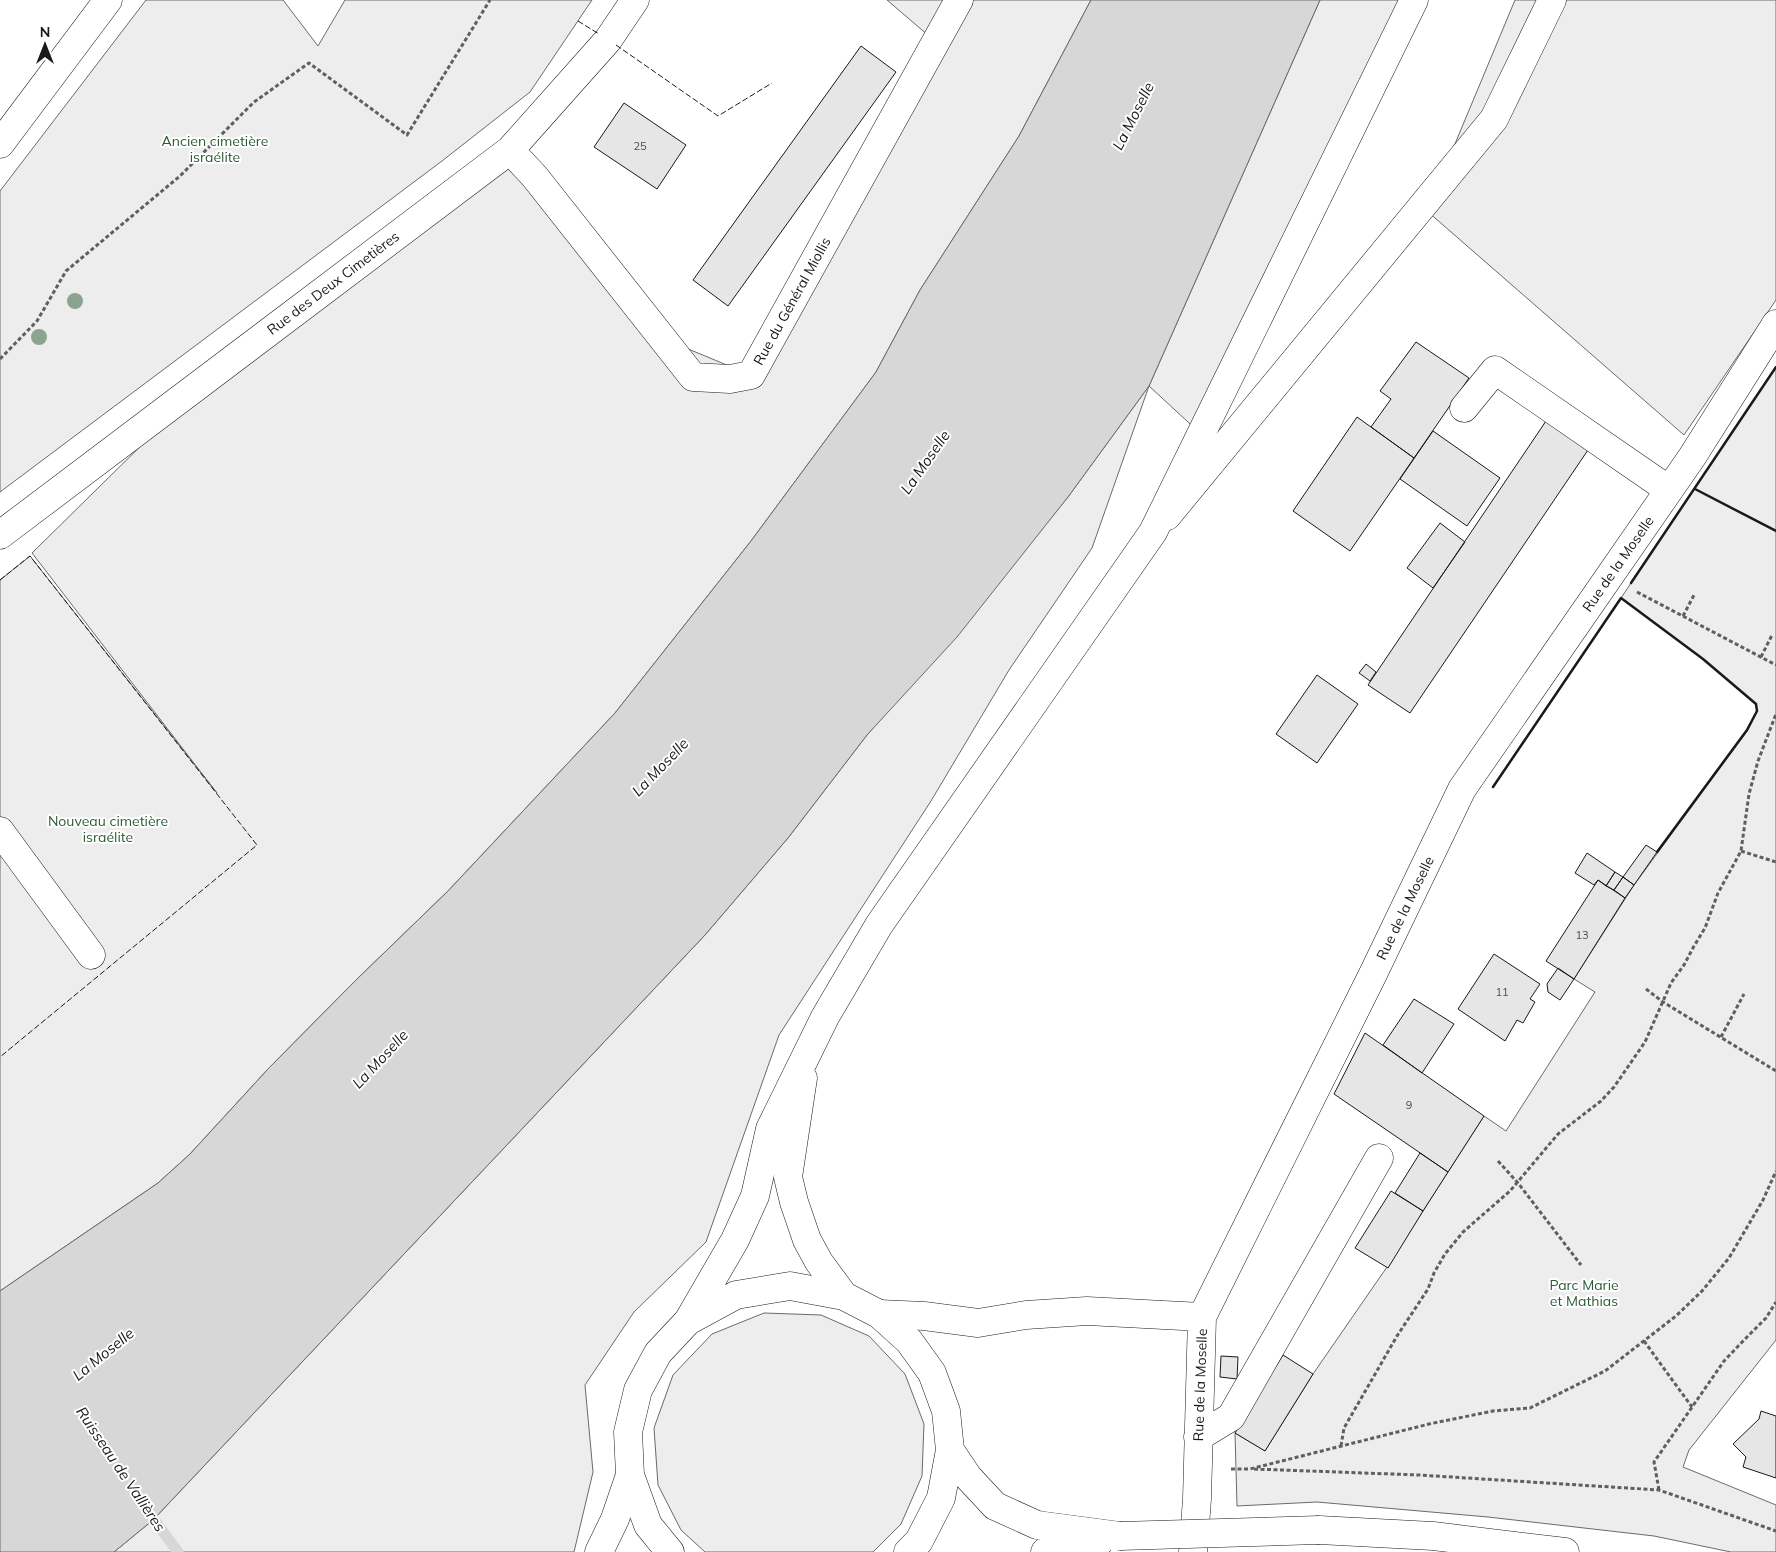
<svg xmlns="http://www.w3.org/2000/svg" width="1776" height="1552" font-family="Mulish,sans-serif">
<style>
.built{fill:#ededed;stroke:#6a6a6a}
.water{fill:#d7d7d7;stroke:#6a6a6a}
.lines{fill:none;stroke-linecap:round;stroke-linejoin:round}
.stream{stroke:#d7d7d7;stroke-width:11}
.building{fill:#e6e6e6;stroke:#1a1a1a}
.minor-casing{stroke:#1a1a1a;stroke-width:29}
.major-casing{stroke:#1a1a1a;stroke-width:29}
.path{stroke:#5f5f5f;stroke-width:3;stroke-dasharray:4 2.5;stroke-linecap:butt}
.minor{stroke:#fff;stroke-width:28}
.major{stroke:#fff;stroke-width:28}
.major-bridge-casing{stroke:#1a1a1a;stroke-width:29;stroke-linecap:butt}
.major-bridge{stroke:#fff;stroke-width:28}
.fence{stroke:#1a1a1a;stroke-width:1;stroke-dasharray:6 2.5;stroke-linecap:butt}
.wall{stroke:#1a1a1a;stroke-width:2.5}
.tree{fill:#8aa48f}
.labels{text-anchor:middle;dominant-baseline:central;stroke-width:4;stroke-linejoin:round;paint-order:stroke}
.number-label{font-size:11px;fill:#4d4d4d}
.park-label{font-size:14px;fill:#2b5a34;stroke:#fff}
.street-label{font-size:14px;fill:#1a1a1a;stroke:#fff}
.water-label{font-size:15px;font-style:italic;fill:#1a1a1a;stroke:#fff}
</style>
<rect width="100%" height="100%" fill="#fff"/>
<path class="built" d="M146,0H283L318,46L345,0H592L530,92L442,161L0,492V191Z
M887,0H1091L1019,136L920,290L876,372L751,541L615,713L448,891L355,981L268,1069L190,1154L158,1183L0,1291V580L30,556L217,793L32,553L219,369L510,150L535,177L584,217L640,298L681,346L734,368L758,361L936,42Z
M1320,0H1414L1201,434L1149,386L1092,548L1009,670L931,801L779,1035L706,1242L634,1312L585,1385L593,1472L574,1552H114L153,1520L705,935L788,838L867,735L1012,566L1068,497L1149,386Z
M1515,0H1776V300L1684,435L1427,211Z
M1776,367V1340L1689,1450L1683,1467L1776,1505V1552H1731L1654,1536L1488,1517L1317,1502L1237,1506L1235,1433L1265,1451L1313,1374L1387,1267L1484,1116L1506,1131L1595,992L1574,979L1634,885L1748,730L1757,711L1756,704L1703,659L1621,598Z
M764,1313L821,1315L869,1336L905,1374L924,1424L922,1476L901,1524L873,1552H705L681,1530L658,1485L654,1428L673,1375L712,1334Z"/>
<path class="water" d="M1091,0H1320L1149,386L1068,497L957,637L867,735L788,838L705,935L153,1520L114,1552H0V1291L158,1183L190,1154L268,1069L355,981L448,891L615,713L751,541L876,372L920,290L1019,136Z"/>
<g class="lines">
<path class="stream" d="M146,1509L178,1552"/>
</g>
<path class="building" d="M861,46L896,72L728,306L693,280Z
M624,103L686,145L657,189L594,147Z
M1416,342L1469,378L1414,458L1371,427L1391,399L1380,391Z
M1357,417L1414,458L1350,551L1293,511Z
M1546,421L1588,450L1410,713L1368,685Z
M1433,431L1500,478L1467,526L1400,479Z
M1440,523L1465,542L1433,588L1407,568Z
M1366,664L1376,672L1370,681L1359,673Z
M1317,675L1358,704L1317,763L1276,734Z
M1646,845L1657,852L1634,885L1623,877Z
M1587,853L1615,872L1606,886L1598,880L1594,885L1575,873Z
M1615,872L1623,877L1614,890L1606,886Z
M1623,877L1634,885L1625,898L1614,890Z
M1598,880L1625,898L1574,979L1546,961Z
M1494,954L1540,984L1530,999L1535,1002L1523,1023L1517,1020L1505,1041L1458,1009Z
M1558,968L1574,979L1560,1000L1548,992L1547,984Z
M1414,999L1454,1024L1422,1073L1383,1045Z
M1365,1033L1484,1116L1448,1172L1334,1094Z
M1420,1153L1448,1172L1423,1211L1395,1193Z
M1391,1191L1423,1211L1388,1268L1355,1248Z
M1283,1355L1313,1374L1265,1451L1235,1433Z
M1221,1356L1238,1357L1237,1379L1220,1377Z
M1761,1411L1776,1416V1478L1743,1467L1746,1457L1733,1444L1759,1419Z"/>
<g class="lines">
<g class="minor-casing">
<path id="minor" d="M0,144L108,0
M510,150L535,177L693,377L730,379L751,375L959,0
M1464,408L1495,370L1669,490
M1167,516L1494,119L1552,0
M0,535L510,150L608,40L635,0
M0,831L91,955
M879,1314L924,1316L978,1323L1026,1315L1087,1311L1202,1317
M1198,1437L1231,1417L1379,1158
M1193,1552L1197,1499L1202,1317L1372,976L1462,789L1692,457L1776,324"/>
</g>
<g class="major-casing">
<path id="major" d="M803,1078L788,1177L794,1202L807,1240L819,1262L844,1296
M688,1321L735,1240L755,1196L770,1129L825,1017L879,925L1153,532L1414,0
M950,1450L968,1477L995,1506L1037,1525L1120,1536
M1319,1530L1433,1536L1565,1552
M599,1552L615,1519L630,1475
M670,1552L648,1525L630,1475L628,1432L638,1390L658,1353L688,1321L736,1295L790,1286L844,1296L879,1314L909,1341L932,1373L946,1411L950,1450L941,1498L919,1541L908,1552
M1045,1552L1100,1541"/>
</g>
<path class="path" d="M0,359L37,321L66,271L180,176L254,102L309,63L407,135L490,0
M1637,592L1776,665
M1683,616L1694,595
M1761,657L1772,635
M1741,851L1776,862
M1646,989L1663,1002L1776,1071
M1721,1037L1744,994
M1498,1161L1518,1183L1581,1265
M1644,1341L1692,1407
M1341,1446L1344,1428L1397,1336L1428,1289L1434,1273L1445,1254L1463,1232L1510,1191L1558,1134L1601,1101L1614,1087L1645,1042L1671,983L1684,965L1694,946L1705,928L1718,893L1741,851L1749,794L1758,761L1776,714
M1231,1469H1250L1429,1424L1493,1411L1530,1408L1605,1371L1676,1316L1702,1291L1729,1258L1763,1200L1776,1171
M1254,1469L1419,1475L1659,1490L1776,1531
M1659,1490L1654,1462L1724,1361L1745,1339L1766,1318L1776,1302"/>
<use href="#minor" class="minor"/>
<use href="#major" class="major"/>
<g class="major-bridge-casing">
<path id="major-bridge" d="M1120,1536L1319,1530"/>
</g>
<use href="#major-bridge" class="major-bridge"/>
<path class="fence" d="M578,21L599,34
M616,45L718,116L772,83
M0,580L30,556L257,845L0,1057"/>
<path class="wall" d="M1695,489L1776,531
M1631,583L1776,367
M1493,787L1621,598L1703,659L1756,704L1757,711L1747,730L1657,852"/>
</g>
<g class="tree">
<circle cx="75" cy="301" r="8"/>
<circle cx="39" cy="337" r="8"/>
</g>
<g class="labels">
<g class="number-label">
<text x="640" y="146">25</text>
<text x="1582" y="935">13</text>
<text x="1502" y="992">11</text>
<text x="1409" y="1105">9</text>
</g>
<g class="park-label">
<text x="215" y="141">Ancien cimetière<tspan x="215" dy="16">israélite</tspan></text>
<text x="108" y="821">Nouveau cimetière<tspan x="108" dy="16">israélite</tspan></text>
<text x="1584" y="1285">Parc Marie<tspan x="1584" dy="16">et Mathias</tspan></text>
</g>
<g class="street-label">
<text transform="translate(333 283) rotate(-37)">Rue des Deux Cimetières</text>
<text transform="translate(792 301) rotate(-61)">Rue du Général Miollis</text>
<text transform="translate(1618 564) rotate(-55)">Rue de la Moselle</text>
<text transform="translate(1405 908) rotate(-64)">Rue de la Moselle</text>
<text transform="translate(1200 1385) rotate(-88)">Rue de la Moselle</text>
</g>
<g class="water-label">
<text transform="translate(1133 116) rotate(-63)">La Moselle</text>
<text transform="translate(925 462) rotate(-55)">La Moselle</text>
<text transform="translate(660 767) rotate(-46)">La Moselle</text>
<text transform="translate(380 1059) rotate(-47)">La Moselle</text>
<text transform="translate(103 1354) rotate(-39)">La Moselle</text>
<text transform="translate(121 1469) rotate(56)">Ruisseau de Vallières</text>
</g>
</g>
<g transform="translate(45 45)" stroke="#ffffff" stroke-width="4" paint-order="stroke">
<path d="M0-4L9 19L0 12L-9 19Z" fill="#1a1a1a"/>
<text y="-8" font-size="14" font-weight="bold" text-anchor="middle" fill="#1a1a1a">N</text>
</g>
</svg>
